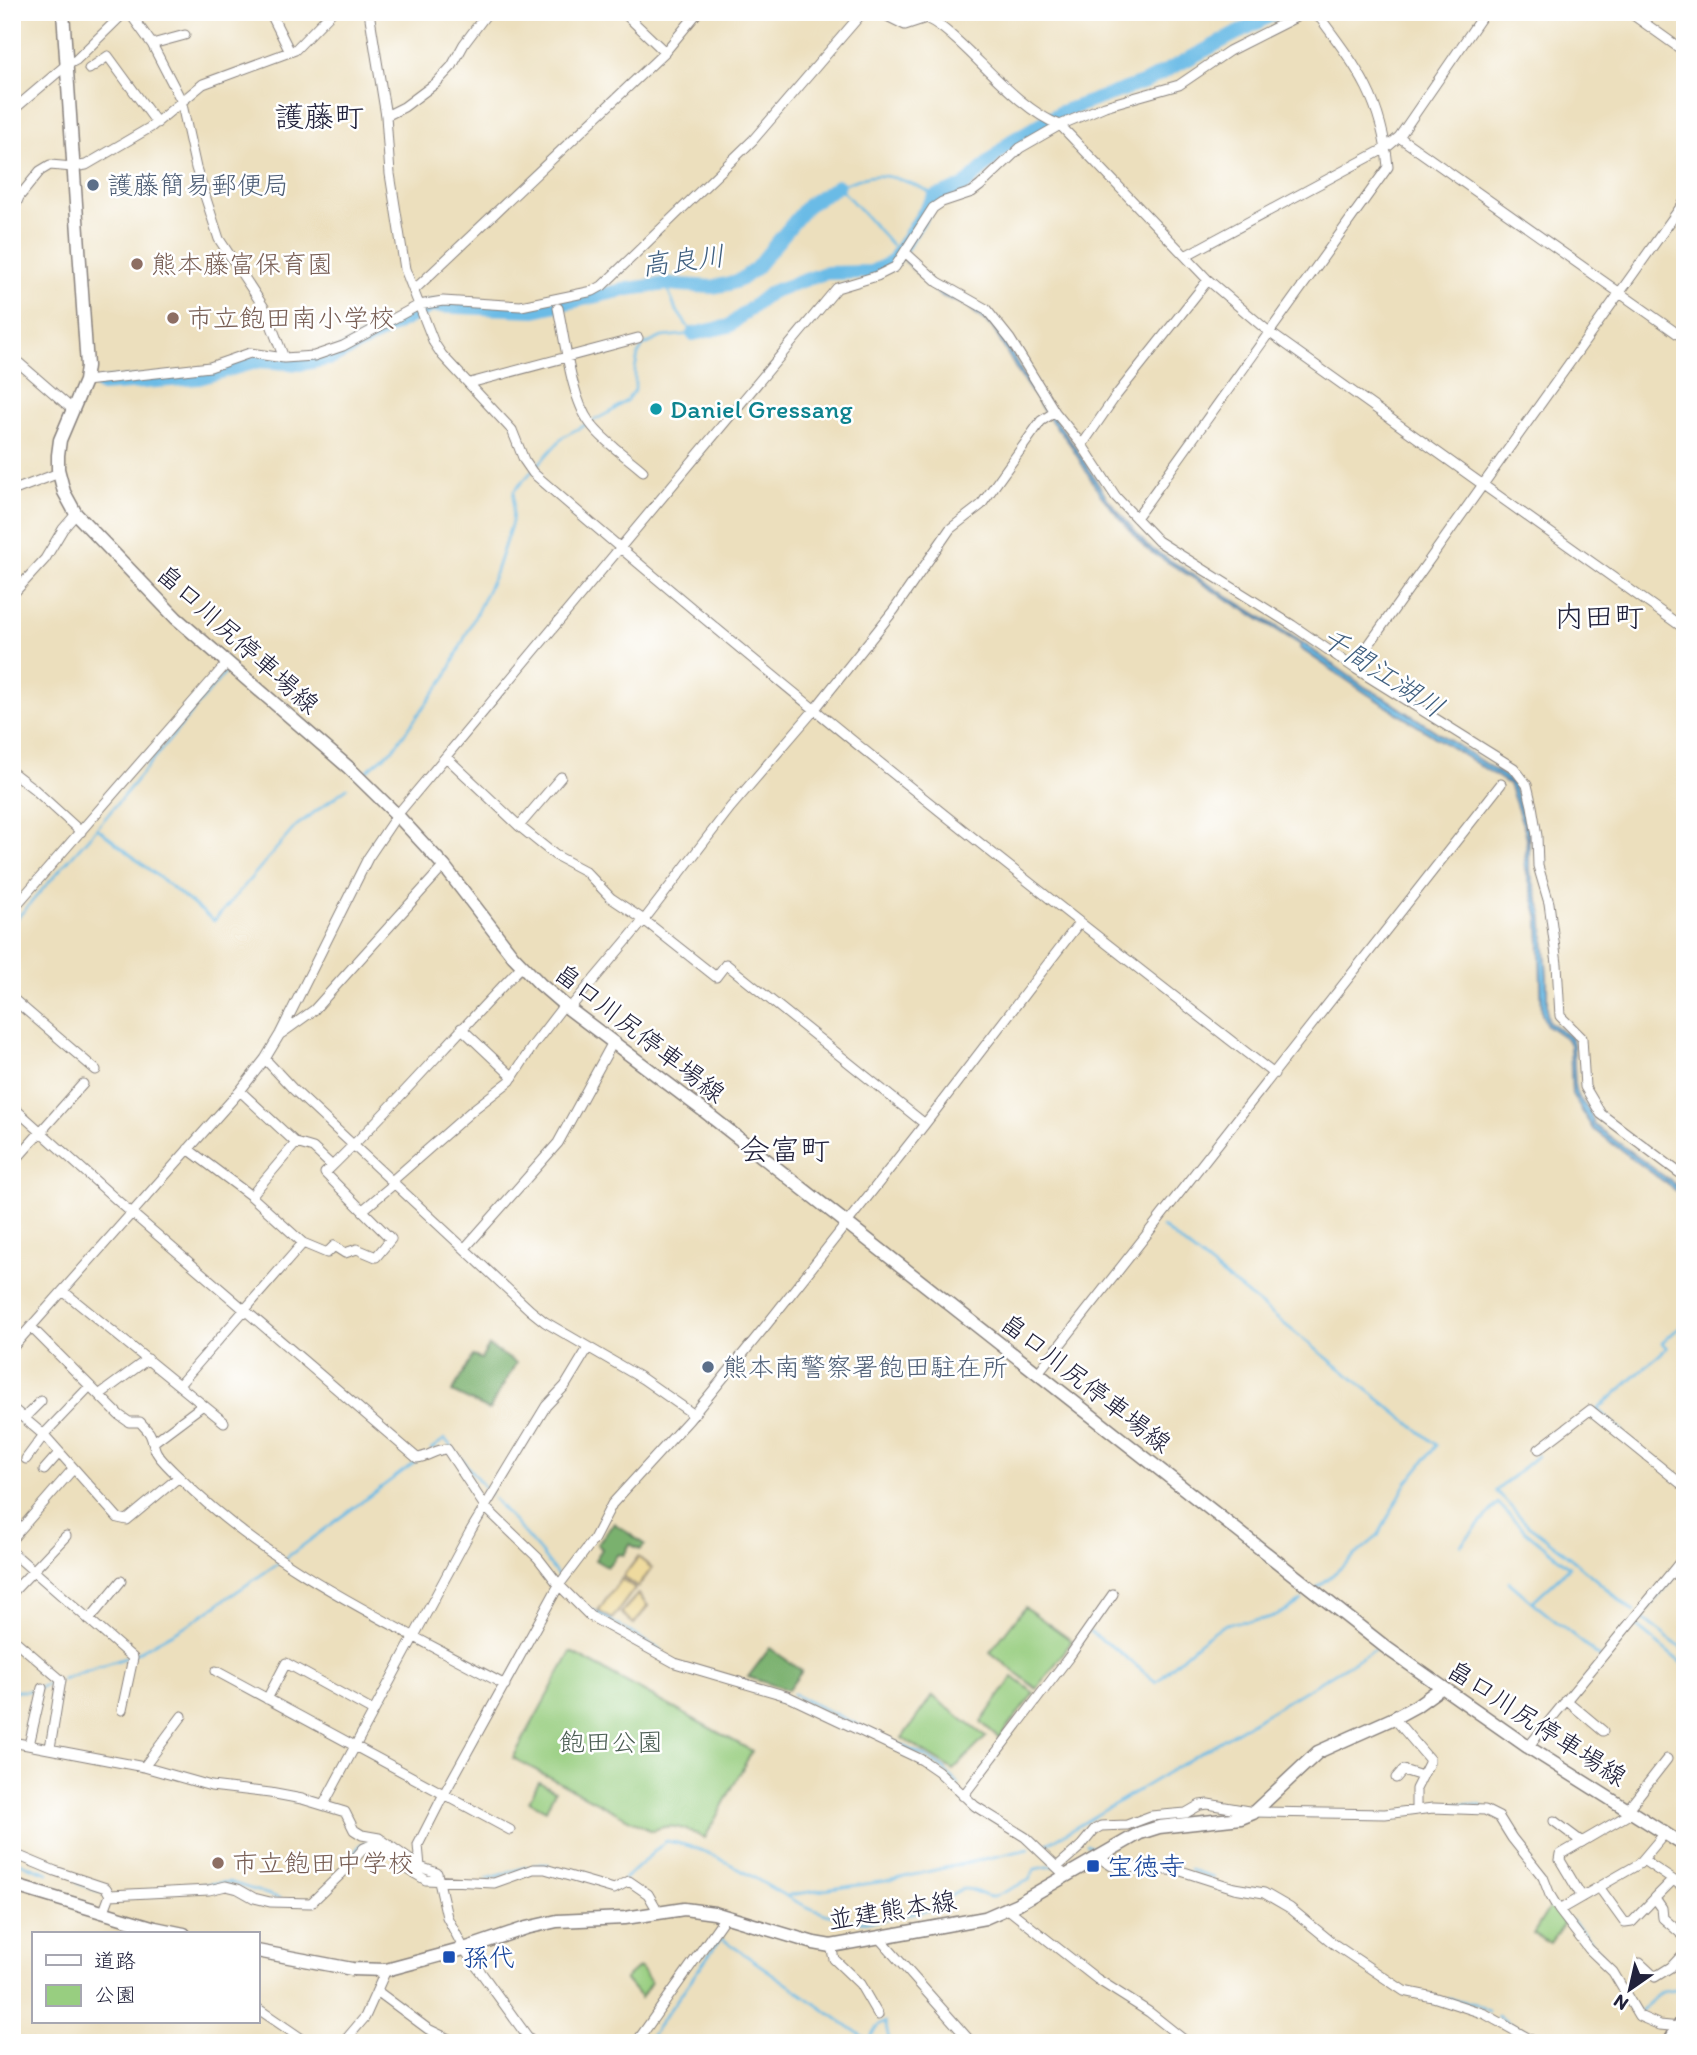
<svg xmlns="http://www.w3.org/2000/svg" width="1697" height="2055" font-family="Itim,'Klee One',sans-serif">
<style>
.green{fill:#98ce80;stroke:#5d785e;stroke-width:2}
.forest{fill:#7ab16e;stroke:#4e6a54;stroke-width:2}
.sand{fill:#eeda9e;stroke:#887e6c;stroke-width:2}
.water{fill:#6bbbe6;stroke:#466e90;stroke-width:2}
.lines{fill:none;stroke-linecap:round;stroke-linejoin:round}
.stream{stroke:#6bbbe6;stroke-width:2.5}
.river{stroke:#6bbbe6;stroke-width:14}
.minor-casing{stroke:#87807c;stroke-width:11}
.major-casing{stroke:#87807c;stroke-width:15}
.highway-casing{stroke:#87807c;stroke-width:17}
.minor{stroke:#fff;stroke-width:9}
.major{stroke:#fff;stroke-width:12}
.highway{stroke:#fff;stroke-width:14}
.service-dot{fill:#5c6f8a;stroke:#fff;stroke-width:2.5}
.education-dot{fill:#8d6e63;stroke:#fff;stroke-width:2.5}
.culture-dot{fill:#0f9aa8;stroke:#fff;stroke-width:2.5}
.transit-dot{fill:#1a4fb4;stroke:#fff;stroke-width:2.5}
.labels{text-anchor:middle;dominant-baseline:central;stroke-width:5;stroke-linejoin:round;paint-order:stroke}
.service-label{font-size:26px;fill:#4e5e75;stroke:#fff;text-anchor:start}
.education-label{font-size:26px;fill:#785e54;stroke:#fff;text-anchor:start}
.culture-label{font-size:26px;fill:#0d838f;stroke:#fff;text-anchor:start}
.street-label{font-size:26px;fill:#22223b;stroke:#fff}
.park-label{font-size:26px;fill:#4b5e53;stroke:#fff}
.transit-label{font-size:26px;fill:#164399;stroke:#fff;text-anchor:start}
.water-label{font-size:28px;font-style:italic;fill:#3f5f7f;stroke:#fff}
.quarter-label{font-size:30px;fill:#22223b;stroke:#fff}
</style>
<rect width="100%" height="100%" fill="#fff"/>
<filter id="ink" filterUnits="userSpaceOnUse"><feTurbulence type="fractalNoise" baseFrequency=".0143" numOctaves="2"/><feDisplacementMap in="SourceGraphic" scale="14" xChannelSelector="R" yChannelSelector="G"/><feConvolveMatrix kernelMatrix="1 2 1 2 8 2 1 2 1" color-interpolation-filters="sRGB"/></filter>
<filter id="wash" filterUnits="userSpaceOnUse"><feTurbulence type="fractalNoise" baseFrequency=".00686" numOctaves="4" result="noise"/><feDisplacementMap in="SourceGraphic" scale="28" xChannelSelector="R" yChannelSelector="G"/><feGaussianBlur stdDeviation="1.57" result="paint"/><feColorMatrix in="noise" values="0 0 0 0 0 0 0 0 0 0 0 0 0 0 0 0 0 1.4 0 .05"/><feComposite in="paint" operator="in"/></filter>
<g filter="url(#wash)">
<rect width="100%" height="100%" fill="#ecdfbd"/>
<path class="green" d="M1025,1607L1072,1641L1037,1689L990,1652Z
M571,1652L752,1751L705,1838C685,1829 672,1821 651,1831L513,1758Z
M1013,1677L1034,1693L999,1738L981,1722Z
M932,1696L986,1737L953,1770L902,1738Z
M539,1782L555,1791L546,1810L529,1801Z
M1552,1903L1566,1921L1550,1943L1533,1934Z
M639,1967L651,1982L641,1998L625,1979Z"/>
<path class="forest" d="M489,1346L516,1363L489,1410L452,1392L473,1356L481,1359Z
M614,1523L645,1545L640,1550L630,1544L624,1555L618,1554L607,1567L595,1560L602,1549L597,1544Z
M770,1648L802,1671L788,1690L748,1677Z"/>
<path class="sand" d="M638,1557L652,1568L638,1587L623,1577Z
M621,1579L635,1588L612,1619L598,1611Z
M638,1594L648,1606L634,1624L621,1613Z"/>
<path class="water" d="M907,258L916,266L935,288L972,306L993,324L1005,340L1021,371L1077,450L1106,497L1147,546L1298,640L1366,688L1385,698L1505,777L1513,784L1529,830V869L1542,912L1547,976V1015L1549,1022L1570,1037L1573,1043L1575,1089L1577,1096L1590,1112L1594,1125L1685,1192V1197L1593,1129L1572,1094L1570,1045L1567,1039L1547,1025L1542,1014L1539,918L1525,865L1527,838L1525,830L1509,784L1366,693L1300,648L1301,645L1145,548L1100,494L1070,444L1046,414L1018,372L993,328L967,306L939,295L905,261Z"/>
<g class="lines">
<path class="stream" d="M892,245L838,186C870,174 882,171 915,185C922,188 929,190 934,197
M897,254H898
M363,774L393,749L446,677L495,574L512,522L514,491L564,436L612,411L627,400L635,390V369L638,355L643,346L662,337L693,334L675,308L666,284
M97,828L214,921L296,826L347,788
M12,924L97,828L226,671
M1162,1227L1437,1445L1406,1484L1378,1536L1317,1588
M1598,1410L1622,1431
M1596,1411L1667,1348L1662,1343L1685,1322
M431,1449L445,1439L490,1494
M1538,1455L1496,1491L1527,1524L1560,1549L1634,1612
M494,1499L541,1553L561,1580
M1461,1545L1498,1503L1524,1530L1570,1567L1532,1602L1600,1657
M286,1558L418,1460
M1509,1582L1532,1602
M587,1607L662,1651
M1641,1617L1679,1571
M1642,1618L1685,1651
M1637,1623L1635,1625L1685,1666
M1090,1632L1117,1650L1156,1682C1177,1663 1199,1639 1224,1625C1233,1621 1243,1622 1252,1621C1271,1619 1287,1612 1302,1600
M62,1679L131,1656L189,1624L280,1562
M12,1691H31L56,1681
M792,1694L926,1757L943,1768L959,1785
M1450,1804L1482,1806
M1503,1817L1517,1837
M1087,1844L1100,1851
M1041,1848L1375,1649
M354,1854L360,1845L370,1841
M1109,1856L1121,1863
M13,1858L26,1865L48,1873
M534,1865L541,1864L548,1865
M1190,1870L1213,1877
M487,1879L527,1867
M624,1879L666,1841C731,1849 781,1908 848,1920C875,1924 880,1920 906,1915C914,1913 924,1912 932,1909C943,1904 951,1891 964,1889C975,1888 983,1898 994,1897L1029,1880L1035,1869L1053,1866
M78,1883L104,1893
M167,1888L229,1882L279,1898
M789,1895L886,1881L1029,1849
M1572,1920L1602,1955
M1448,1998L1476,2004L1488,2011
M1640,2011L1662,1992L1682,1989L1685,1986
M1497,2016L1534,2037
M646,2043L721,1938L868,2040L877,2027L885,2022L890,2043"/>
<path class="river" d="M693,334L729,326L771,292L825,273L871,272L892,262L934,197L964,186L1011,141L1061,112L1145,82L1277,12
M101,385L199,378L259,361L300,364L332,358L431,306L535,310L628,289L666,284L712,287L728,284L740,280L756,268L808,205L838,186"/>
</g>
</g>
<g filter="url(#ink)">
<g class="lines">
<g class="minor-casing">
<path id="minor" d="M129,12L152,44L181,100L196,168L219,239L265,309L284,358
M270,12L290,52
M369,12L386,116L390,174L405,269L434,343L442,355L512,430L524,460L533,473C773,681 1023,880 1274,1074
M623,12L665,52
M879,12L905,25L926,18L933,12
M1629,12L1685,52
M926,18C940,24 951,35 962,45C989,70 1025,112 1060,125L1208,280L1269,332L1685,629
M152,44L185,35
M89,69L108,56L157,123
M12,111L65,66L76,60L125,12
M386,116L404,107L436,83L452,66L464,44L488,12
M1399,137L1685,339
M12,214L19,197L40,171L50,165L73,167L86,165L151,127L203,84L295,50L332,12
M906,253L938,282L986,309L1010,339L1055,412L1082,445L1116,497L1158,541L1292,625L1353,667L1514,768L1527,785L1532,806L1537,836L1538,866L1549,903L1557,964L1560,1016L1582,1038L1585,1087L1601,1114L1685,1177
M1185,256L1386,148L1399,137L1485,12
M414,290L665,52L698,12
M558,308C565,340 571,398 590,423C603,441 626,456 643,471
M12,357L72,409
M85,381L210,367L250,353L284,358L314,356L343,346L419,305L443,301L521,306L593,291L602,286L753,140L863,12
M470,383L638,338
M1082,445L1115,397L1208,280
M12,491L59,473
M1136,518L1388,167C1382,101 1359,70 1321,19L1311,12
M12,595L45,559L63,529L76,514
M1353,667L1685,201
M446,757L519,826L555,855L585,871L611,898L644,920L716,977L726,964L925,1124
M12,772L34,789L81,832
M519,826L561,777
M12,910L227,663
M12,998L96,1070
M569,1009L644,920L730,808L815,709L894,610L950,529L981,505L1041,421L1055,412
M461,1028L513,1077
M282,1033L314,1010L444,866
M265,1059L293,1089L530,1310L545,1322L643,1379L693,1414
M240,1091L296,1143
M12,1106L119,1202L417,1458C428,1457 436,1449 447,1449L486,1508L538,1558L559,1585L590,1616L675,1663L787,1696L922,1760L938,1771L975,1806L1025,1837L1066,1876
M188,1149L251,1196
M12,1164L83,1084
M392,1181L474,1109L510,1081L534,1044L564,1005
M363,1210L395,1183
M303,1243L251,1196L296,1143L313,1148L332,1166
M465,1248L558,1143L613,1042
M63,1291L224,1422
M31,1327L119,1415L129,1422H140C152,1435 150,1433 155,1449C158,1458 172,1470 179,1477C272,1570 391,1623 505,1685
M12,1348L240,1091L265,1059L280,1034L368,858L397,815L837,288L877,276L895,267L933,208L942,202L972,192L980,186L1020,148L1060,125L1105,106L1179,85L1229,51L1306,12
M1037,1374L1501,784
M179,1385L303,1243L327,1253L334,1246L345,1253L357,1249L376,1257L391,1239L325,1173C394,1107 455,1034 522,966
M99,1395L148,1359
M12,1408L45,1436L118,1518L127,1520L179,1477
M24,1418L41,1401
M155,1441L203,1405
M1539,1449L1590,1410L1685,1487
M26,1459L46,1432L90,1386
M44,1470L59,1453
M12,1539L73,1469
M12,1552L133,1658L122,1710
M12,1593L66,1536
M89,1620L121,1581
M12,1638L61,1680L50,1748
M216,1671L510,1830
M267,1699L286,1663L373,1711
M1566,1700L1603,1731
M1394,1718L1429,1759V1763L1416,1789V1810
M12,1742L144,1767L211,1786L270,1793L302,1799L345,1812L354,1830L362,1835L379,1838L420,1867L437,1873L447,1917L464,1949L527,2036L534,2043
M29,1745L42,1688
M1528,1747L1685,1556
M144,1767L182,1716
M1396,1778L1403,1770L1422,1776
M963,1796L1069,1657L1113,1594
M324,1804L471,1530L546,1406L565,1386L588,1348
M1628,1809L1667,1759
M1554,1821L1582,1842
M12,1853L55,1871L106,1888L110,1895
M1098,1857L1112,1866L1181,1871L1234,1888L1264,1893L1290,1908L1334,1944L1404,1991L1433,1997L1485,2014L1537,2043
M1643,1860L1685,1888
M420,1867L418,1845L444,1794L559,1585L594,1539L612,1504L689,1420L768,1323L925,1124L1079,923
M1057,1867L1081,1846L1094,1830L1101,1826L1127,1825L1151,1816L1186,1813L1200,1805L1208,1804L1254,1812L1385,1814L1433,1808L1485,1810L1499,1817L1512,1838L1543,1877L1550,1895L1559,1910L1589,1949L1613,1972L1639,2016L1660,2025L1680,2027
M1599,1887L1625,1923L1632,1922L1655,1898L1662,1908L1663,1918L1685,1937
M1582,1897L1560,1860L1561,1854L1633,1812
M1655,1898L1673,1880
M1008,1909L1097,1979L1149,2012L1188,2043
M1559,1910L1639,1864L1666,1832
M104,1911L110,1895L209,1890L226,1886L238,1889L254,1898L270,1902L311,1903L343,1872L364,1848L373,1844L394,1856L409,1870L426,1880L494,1883L533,1869H545L614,1889L629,1881L648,1894L659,1913
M879,1938L972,2043
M831,1946L834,1959L860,1984L878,2015
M1640,1963L1655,1977L1671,1967L1685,1952
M377,1991L428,2029L457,2043
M257,2008L308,2043
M343,2043L365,2017L386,1970
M636,2043L725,1917"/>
</g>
<g class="major-casing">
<path id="major" d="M63,12L87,366L85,381L60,440L58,455V469L64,492L76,514L176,618L348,767L397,815L444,866L513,956L540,984L569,1009L704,1111L1388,1649L1528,1747L1685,1846
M12,1885L155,1928L184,1934
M257,1951L352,1969L386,1970L464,1949L526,1928L557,1921L625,1918L684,1909L714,1913L814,1943L831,1946L985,1918L1017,1904L1140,1833L1159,1827L1241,1818L1253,1813L1318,1752L1394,1718L1416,1706L1441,1688"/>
</g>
<g class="highway-casing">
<path id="highway" d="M1670,2043L1685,2018"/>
</g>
<use href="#minor" class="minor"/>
<use href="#major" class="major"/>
<use href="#highway" class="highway"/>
</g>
</g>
<g class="service-dot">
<circle cx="93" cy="185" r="7"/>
<circle cx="708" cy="1367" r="7"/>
</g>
<g class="education-dot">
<circle cx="137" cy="264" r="7"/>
<circle cx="173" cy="318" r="7"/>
<circle cx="218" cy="1863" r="7"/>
</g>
<circle class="culture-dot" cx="656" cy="409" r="7"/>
<g class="transit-dot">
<rect x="1086" y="1859" width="14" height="14" rx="3.5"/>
<rect x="442" y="1950" width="14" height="14" rx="3.5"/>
</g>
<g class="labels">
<g class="service-label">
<text x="107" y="185">護藤簡易郵便局</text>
<text x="722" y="1367">熊本南警察署飽田駐在所</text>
</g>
<g class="education-label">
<text x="151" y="264">熊本藤富保育園</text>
<text x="187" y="318">市立飽田南小学校</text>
<text x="232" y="1863">市立飽田中学校</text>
</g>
<g class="culture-label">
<text x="670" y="409">Daniel Gressang</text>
</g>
<g class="street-label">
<text transform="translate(238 639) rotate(42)">畠口川尻停車場線</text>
<text transform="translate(640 1033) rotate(38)">畠口川尻停車場線</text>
<text transform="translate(1086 1383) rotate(38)">畠口川尻停車場線</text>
<text transform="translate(1537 1723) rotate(33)">畠口川尻停車場線</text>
<text transform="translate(892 1910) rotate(-9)">並建熊本線</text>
</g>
<g class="park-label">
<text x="611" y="1742">飽田公園</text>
</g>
<g class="transit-label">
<text x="1107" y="1866">宝徳寺</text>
<text x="463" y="1957">孫代</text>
</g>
<g class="water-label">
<text transform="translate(683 260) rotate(-7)">高良川</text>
<text transform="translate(1383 672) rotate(33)">千間江湖川</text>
</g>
<g class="quarter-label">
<text x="319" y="116">護藤町</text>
<text x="1599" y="616">内田町</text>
<text x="785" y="1149">会富町</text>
</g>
</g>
<rect width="1697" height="2055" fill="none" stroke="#fff" stroke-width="42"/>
<rect x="32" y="1932" width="228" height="91" fill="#ffffff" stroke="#a7a7b1" stroke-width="2"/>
<rect x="46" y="1955" width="35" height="10" fill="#ffffff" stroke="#a7a7b1" stroke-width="2"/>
<text x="94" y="1968" font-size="21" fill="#22223b">道路</text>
<rect x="46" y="1985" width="35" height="21" fill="#98ce80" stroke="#a7a7b1" stroke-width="2"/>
<text x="94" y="2002" font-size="21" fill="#22223b">公園</text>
<g transform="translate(1630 1989) rotate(214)" stroke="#ffffff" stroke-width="5" paint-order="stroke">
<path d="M0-5L12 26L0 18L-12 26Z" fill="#22223b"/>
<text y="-10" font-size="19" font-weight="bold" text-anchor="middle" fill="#22223b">N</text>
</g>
</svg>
